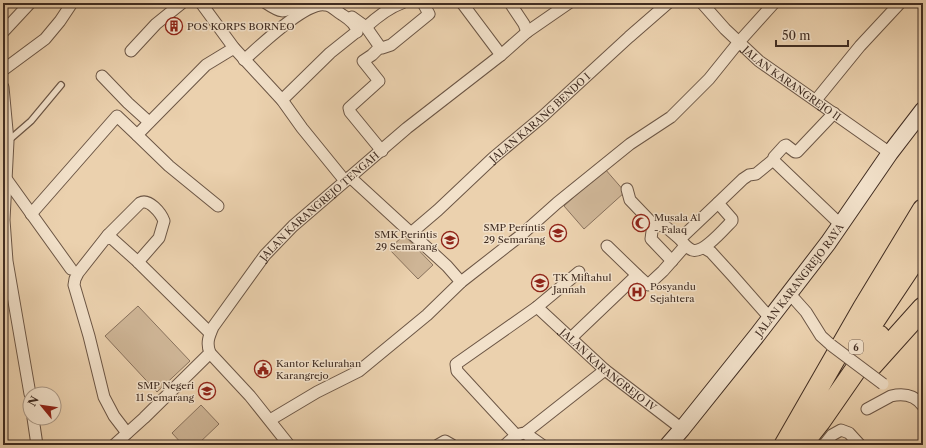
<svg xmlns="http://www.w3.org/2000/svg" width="926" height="448" font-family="'Libre Caslon Text',serif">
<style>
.green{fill:#ceb596;stroke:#88715c}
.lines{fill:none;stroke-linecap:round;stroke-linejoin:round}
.service-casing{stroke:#6c5645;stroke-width:8}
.minor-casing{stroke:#6c5645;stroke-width:13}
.secondary-casing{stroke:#412d22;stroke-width:18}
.motorway-casing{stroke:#412d22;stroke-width:23}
.service{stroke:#f2e1ca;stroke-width:5.5}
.minor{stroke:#f2e1ca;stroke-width:11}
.secondary{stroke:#f2e1ca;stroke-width:16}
.motorway{stroke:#ebd1ae;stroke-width:21}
.minor-bridge-casing{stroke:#6c5645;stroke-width:13;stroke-linecap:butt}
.minor-bridge{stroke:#f2e1ca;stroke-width:11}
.labels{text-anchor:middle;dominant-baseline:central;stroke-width:3;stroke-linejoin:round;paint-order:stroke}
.shield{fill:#f2e1ca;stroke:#766354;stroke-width:1}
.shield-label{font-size:9px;font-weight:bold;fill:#412d22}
.poi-label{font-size:10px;fill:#412d22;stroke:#f2e1ca;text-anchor:start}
.street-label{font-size:10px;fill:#412d22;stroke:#f2e1ca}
</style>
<rect width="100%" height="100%" fill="#ebd1ae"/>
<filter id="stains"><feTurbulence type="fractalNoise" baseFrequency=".005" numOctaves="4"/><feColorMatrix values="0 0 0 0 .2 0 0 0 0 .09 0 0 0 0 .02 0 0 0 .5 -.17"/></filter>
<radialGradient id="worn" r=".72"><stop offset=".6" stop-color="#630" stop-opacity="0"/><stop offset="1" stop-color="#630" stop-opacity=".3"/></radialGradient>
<path class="green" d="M605,169L625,192L584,229L564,206Z
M404,235L433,265L418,279L389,249Z
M138,306L190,361L157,392L105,336Z
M201,405L219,424L197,445H183L172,433Z"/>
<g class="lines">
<g class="service-casing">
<path id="service" d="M8,141L31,121L61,85"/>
</g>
<g class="minor-casing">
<g id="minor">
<path d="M201,3L234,48L282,100L302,128L341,176"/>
<path d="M266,3C284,15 283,12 301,3"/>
<path d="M462,3L501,55"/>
<path d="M510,3L524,24L527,32"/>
<path id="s1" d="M702,3L725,29L759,61L890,153"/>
<path d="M352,17L366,27L380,47L372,55L363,61L379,81L349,108L350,112L382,151"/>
<path d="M366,27C377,17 388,8 402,3"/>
<path d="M3,32L30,3"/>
<path d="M380,47L382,48L391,45L429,14L423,3"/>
<path d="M131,51L156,24L182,3"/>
<path d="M244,60C260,46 305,2 325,5C331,5 336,11 341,14C347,18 356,23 357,32L355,33L330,53L282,100"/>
<path d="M3,70L45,39L60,21L72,3"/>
<path d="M102,76L128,103L149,122"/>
<path d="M3,87L8,141L4,220L7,261L30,394"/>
<path d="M816,100L860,46L900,3"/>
<path d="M137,135L169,166L218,206"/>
<path d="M773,160L841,225"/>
<path d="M350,177L447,266L461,282"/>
<path d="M7,180L71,269"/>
<path d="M627,189L630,200L653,224L666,227L680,239L718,203"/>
<path d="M31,214L117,116L137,135L206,65L234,48"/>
<path d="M653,224L651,239L672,261"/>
<path id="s2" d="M411,233L438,210L493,158L542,117L629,37L668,3"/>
<path d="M108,235L140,203C149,198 161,213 164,221L159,238L138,262"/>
<path d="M680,239C683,243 687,248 692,250C703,254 724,229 732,221V219L718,203L743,179L749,175L756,174L773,160L774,157L784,146L786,145L795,152H797L834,113"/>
<path d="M607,246L637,275L648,285L663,271L685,246"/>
<path d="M704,248L711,252L732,275L770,318"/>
<path d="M789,293L806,312L821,336L831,345"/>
<path id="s3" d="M537,307L605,370L682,429"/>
<path d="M571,338L637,275"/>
<path d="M210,353L250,396L289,445"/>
<path d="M867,409L891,396C904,393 915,395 923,406"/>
<path d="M33,418L37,445"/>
<path d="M270,420L317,392L359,371L427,315L461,282L520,236L557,203L630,144L671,117L709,79L738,43L774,3"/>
<path d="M127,433L114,416L104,397L89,336L74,285L75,279L78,273L108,235L138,262L210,333"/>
<path d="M525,433L542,445"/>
<path d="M516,435L457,371L456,364L537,307L579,272"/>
<path id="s4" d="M114,445L144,418L210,353C206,343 209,336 213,327L265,255L293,226L407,128L501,55L527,32L569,3"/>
<path d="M438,445L445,441L452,445"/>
<path d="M505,445C511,440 517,433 525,433L605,370"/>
<path d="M824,445L832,435L841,430L849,433L860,445"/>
</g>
</g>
<g class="secondary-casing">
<g id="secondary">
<path id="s5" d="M668,445L682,429L758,334L828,243L890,153L923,110"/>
</g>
</g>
<g class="motorway-casing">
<path id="motorway" d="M857,346L923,247
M871,366L923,308
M785,445L863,309L923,210
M801,445L820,421L879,336"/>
</g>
<use href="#service" class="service"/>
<use href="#minor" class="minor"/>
<use href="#secondary" class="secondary"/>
<use href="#motorway" class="motorway"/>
<g class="minor-bridge-casing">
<path id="minor-bridge" d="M831,345L883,384"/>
</g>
<use href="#minor-bridge" class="minor-bridge"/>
</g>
<defs>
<g id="building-ring" transform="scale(0.9)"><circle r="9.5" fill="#f2e1ca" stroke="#8f2418" stroke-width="1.5"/><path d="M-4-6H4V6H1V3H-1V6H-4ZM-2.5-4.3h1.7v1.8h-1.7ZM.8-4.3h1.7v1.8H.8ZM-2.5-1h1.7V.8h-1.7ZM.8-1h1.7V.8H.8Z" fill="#8f2418"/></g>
<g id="mosque-ring" transform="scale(0.9)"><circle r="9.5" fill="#f2e1ca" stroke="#8f2418" stroke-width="1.5"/><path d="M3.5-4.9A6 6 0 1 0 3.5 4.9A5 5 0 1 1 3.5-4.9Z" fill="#8f2418"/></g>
<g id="school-ring" transform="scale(0.9)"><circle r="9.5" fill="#f2e1ca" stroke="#8f2418" stroke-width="1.5"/><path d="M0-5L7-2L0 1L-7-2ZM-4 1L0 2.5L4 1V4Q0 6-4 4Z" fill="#8f2418"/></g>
<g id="hospital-ring" transform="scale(0.9)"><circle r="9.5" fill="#f2e1ca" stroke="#8f2418" stroke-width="1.5"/><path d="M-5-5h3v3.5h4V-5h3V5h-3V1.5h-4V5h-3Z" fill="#8f2418"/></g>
<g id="civic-ring" transform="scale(0.9)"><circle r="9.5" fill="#f2e1ca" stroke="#8f2418" stroke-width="1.5"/><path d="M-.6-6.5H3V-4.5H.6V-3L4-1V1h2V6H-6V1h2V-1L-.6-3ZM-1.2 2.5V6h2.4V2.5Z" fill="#8f2418"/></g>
</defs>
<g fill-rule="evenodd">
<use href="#building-ring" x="174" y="26"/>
<use href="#mosque-ring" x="641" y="223"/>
<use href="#school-ring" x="558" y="233"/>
<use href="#school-ring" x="450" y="240"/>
<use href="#school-ring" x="540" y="283"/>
<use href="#hospital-ring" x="637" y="292"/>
<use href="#civic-ring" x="263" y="369"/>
<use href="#school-ring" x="207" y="391"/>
</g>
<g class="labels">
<rect class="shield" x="849" y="340" width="14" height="14" rx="3"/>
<g class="shield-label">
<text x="856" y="347">6</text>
</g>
<g class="poi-label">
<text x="187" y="26">POS KORPS BORNEO</text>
<text x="654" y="217">Musala Al<tspan x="654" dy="12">- Falaq</tspan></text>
<text x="545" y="227" text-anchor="end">SMP Perintis<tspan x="545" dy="12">29 Semarang</tspan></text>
<text x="437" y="234" text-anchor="end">SMK Perintis<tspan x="437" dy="12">29 Semarang</tspan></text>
<text x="553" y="277">TK Miftahul<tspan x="553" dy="12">Jannah</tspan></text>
<text x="650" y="286">Posyandu<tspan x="650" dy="12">Sejahtera</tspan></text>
<text x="276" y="363">Kantor Kelurahan<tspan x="276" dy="12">Karangrejo</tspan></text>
<text x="194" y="385" text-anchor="end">SMP Negeri<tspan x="194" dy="12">11 Semarang</tspan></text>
</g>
<g class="street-label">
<text stroke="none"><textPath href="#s1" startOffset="121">JALAN KARANGREJO II</textPath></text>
<text stroke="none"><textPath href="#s2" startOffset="173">JALAN KARANG BENDO I</textPath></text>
<text stroke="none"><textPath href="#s4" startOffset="322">JALAN KARANGREJO TENGAH</textPath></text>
<text stroke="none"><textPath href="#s5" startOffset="211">JALAN KARANGREJO RAYA</textPath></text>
<text stroke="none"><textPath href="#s3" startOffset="95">JALAN KARANGREJO IV</textPath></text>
</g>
</g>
<rect width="926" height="448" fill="none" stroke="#ebd1ae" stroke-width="16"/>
<rect x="4" y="4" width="918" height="440" fill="none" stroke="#412d22" stroke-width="2"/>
<rect x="8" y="8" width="910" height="432" fill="none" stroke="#412d22"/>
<g transform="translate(42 406) rotate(299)"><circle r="19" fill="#f2e1ca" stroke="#ab9987"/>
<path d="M0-3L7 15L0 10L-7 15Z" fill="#8f2418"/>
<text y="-6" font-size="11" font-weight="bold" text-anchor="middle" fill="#412d22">N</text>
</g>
<path d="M776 40v6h72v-6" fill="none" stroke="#412d22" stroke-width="2"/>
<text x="782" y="40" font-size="12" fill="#412d22" stroke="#f2e1ca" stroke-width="3" paint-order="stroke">50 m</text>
<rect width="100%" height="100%" filter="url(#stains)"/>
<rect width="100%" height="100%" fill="url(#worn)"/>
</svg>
